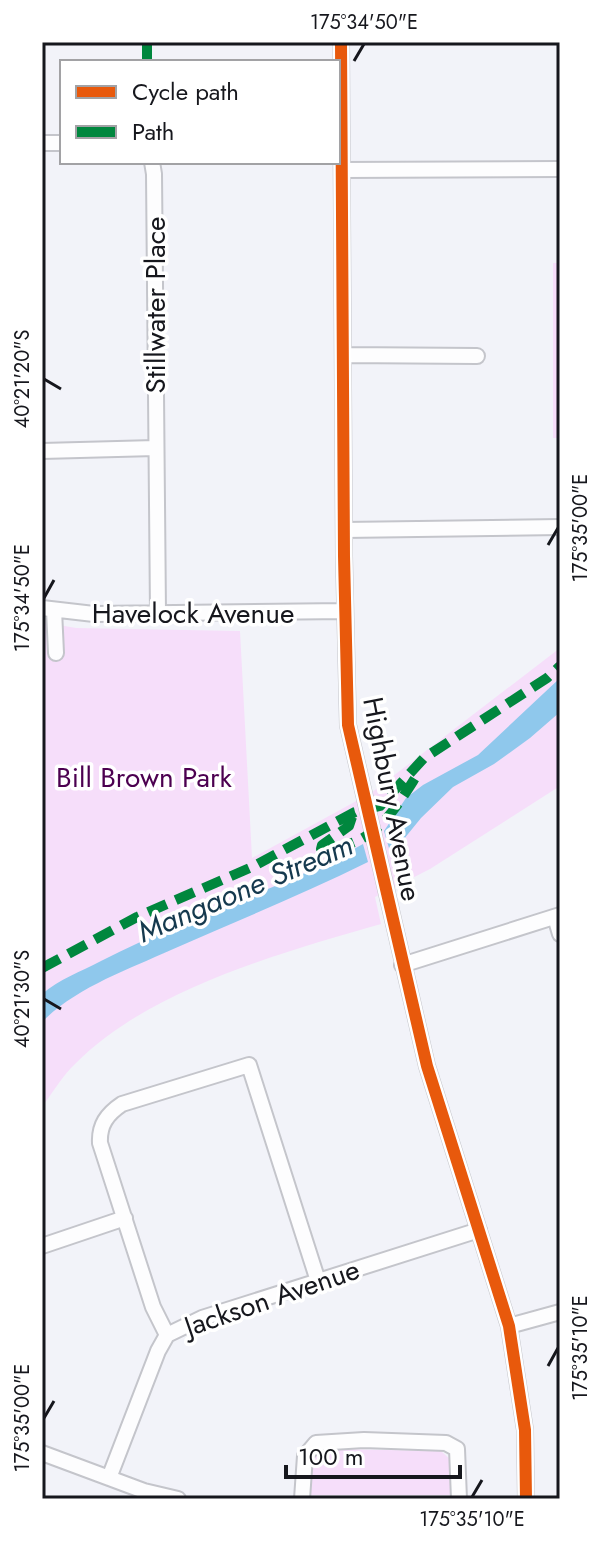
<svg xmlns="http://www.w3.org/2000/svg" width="602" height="1541" font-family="Jost,sans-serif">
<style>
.green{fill:#f6defa}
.water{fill:#8fc8ec}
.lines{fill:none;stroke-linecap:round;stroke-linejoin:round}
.minor-casing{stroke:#c4c5cb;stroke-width:18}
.minor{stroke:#fdfdfe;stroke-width:14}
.quiet{stroke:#00873e;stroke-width:10;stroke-dasharray:20 10;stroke-linecap:butt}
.cycleway-casing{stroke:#fff;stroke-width:17}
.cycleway{stroke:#e8590c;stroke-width:12}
.ticks{fill:none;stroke:#16171d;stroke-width:3}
.labels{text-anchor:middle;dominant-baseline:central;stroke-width:7;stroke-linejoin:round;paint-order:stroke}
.street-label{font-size:28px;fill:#16171d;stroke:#fff}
.park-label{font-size:28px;fill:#4c0050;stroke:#fff}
.water-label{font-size:30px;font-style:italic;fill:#15394e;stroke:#fff}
.neatline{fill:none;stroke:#16171d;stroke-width:3}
.ticks-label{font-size:20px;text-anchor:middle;fill:#16171d}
</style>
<rect width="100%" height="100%" fill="#f2f3f9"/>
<path class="green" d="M553,263H560V438H553Z
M42,622L76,628L240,631L252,858L371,793L560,648V786L430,869L375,897L381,924C281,953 151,988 76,1063C63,1075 53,1092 42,1107Z
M331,1449L441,1451L453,1462L452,1495H309L311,1459L319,1451Z"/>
<path class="water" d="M560,678V712L530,738L494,764L453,787L421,818L391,855L384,831L406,798L423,785L478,755Z
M363,844L368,862C303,894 237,921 171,950C127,970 77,987 42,1022V994C60,979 80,972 101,961C185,917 279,891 363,844Z"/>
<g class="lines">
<g class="minor-casing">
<path id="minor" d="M341,42L344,556L348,725L427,1066L509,1326L525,1430L526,1499
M42,143H62
M152,162L154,174L158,613
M342,170L560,169
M344,355L477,356
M42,451L155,448
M344,530L560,527
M42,608L94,614L345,611
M54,610L56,653
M555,917L560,934
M402,965L560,915
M42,1246L125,1218
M509,1326L560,1312
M167,1335L153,1307L100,1143C99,1125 107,1114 122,1104L249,1065L318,1281
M42,1453L144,1491L178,1499
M109,1478L158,1351L167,1335L202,1318L479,1230
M302,1499L305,1456L316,1443L364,1440L446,1443L457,1449L459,1499"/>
</g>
<use href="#minor" class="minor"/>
<path class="quiet" d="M147,42V62
M352,817L349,826L322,845L321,849C375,847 393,812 419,772
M42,968L137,917L252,867L355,812L380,806L424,758L547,678L560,666"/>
<g class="cycleway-casing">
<path id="cycleway" d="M341,42L344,556L348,725L427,1066L509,1326L525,1430L526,1499"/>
</g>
<use href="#cycleway" class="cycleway"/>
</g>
<path class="ticks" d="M354,61L364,44M44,379L61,389M548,545L558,528M44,598L54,580M44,999L61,1009M548,1366L558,1348M44,1418L54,1401M472,1497L482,1480"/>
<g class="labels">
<g class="street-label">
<text transform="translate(155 305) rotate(-90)">Stillwater Place</text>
<text x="193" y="613">Havelock Avenue</text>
<text transform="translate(392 799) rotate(79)">Highbury Avenue</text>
<text transform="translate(272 1298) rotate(-19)">Jackson Avenue</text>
</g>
<g class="park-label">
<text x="144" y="777">Bill Brown Park</text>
</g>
<g class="water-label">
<text transform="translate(245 888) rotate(-23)">Mangaone Stream</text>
</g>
</g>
<rect width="602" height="1541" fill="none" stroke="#ffffff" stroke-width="88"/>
<rect x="60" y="60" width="280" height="104" fill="#ffffff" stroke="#a2a2a5" stroke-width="2"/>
<rect x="76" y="86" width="40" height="12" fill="#e8590c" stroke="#a2a2a5" stroke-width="2"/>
<text x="132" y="100" font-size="24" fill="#16171d">Cycle path</text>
<rect x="76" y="126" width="40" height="12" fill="#00873e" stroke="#a2a2a5" stroke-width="2"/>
<text x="132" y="140" font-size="24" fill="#16171d">Path</text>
<path d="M286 1465v12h174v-12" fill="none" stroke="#16171d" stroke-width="4"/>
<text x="298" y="1465" font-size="24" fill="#16171d" stroke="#ffffff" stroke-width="6" paint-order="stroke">100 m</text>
<rect x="44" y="44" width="514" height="1453" class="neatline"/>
<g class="ticks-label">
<text x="364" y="29">175°34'50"E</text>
<text transform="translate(22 379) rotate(-90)" y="7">40°21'20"S</text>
<text transform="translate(580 528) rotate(-90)" y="7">175°35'00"E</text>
<text transform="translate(22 598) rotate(-90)" y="7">175°34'50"E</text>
<text transform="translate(22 999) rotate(-90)" y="7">40°21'30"S</text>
<text transform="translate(580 1348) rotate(-90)" y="7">175°35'10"E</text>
<text transform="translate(22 1418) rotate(-90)" y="7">175°35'00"E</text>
<text x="472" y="1526">175°35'10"E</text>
</g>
</svg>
